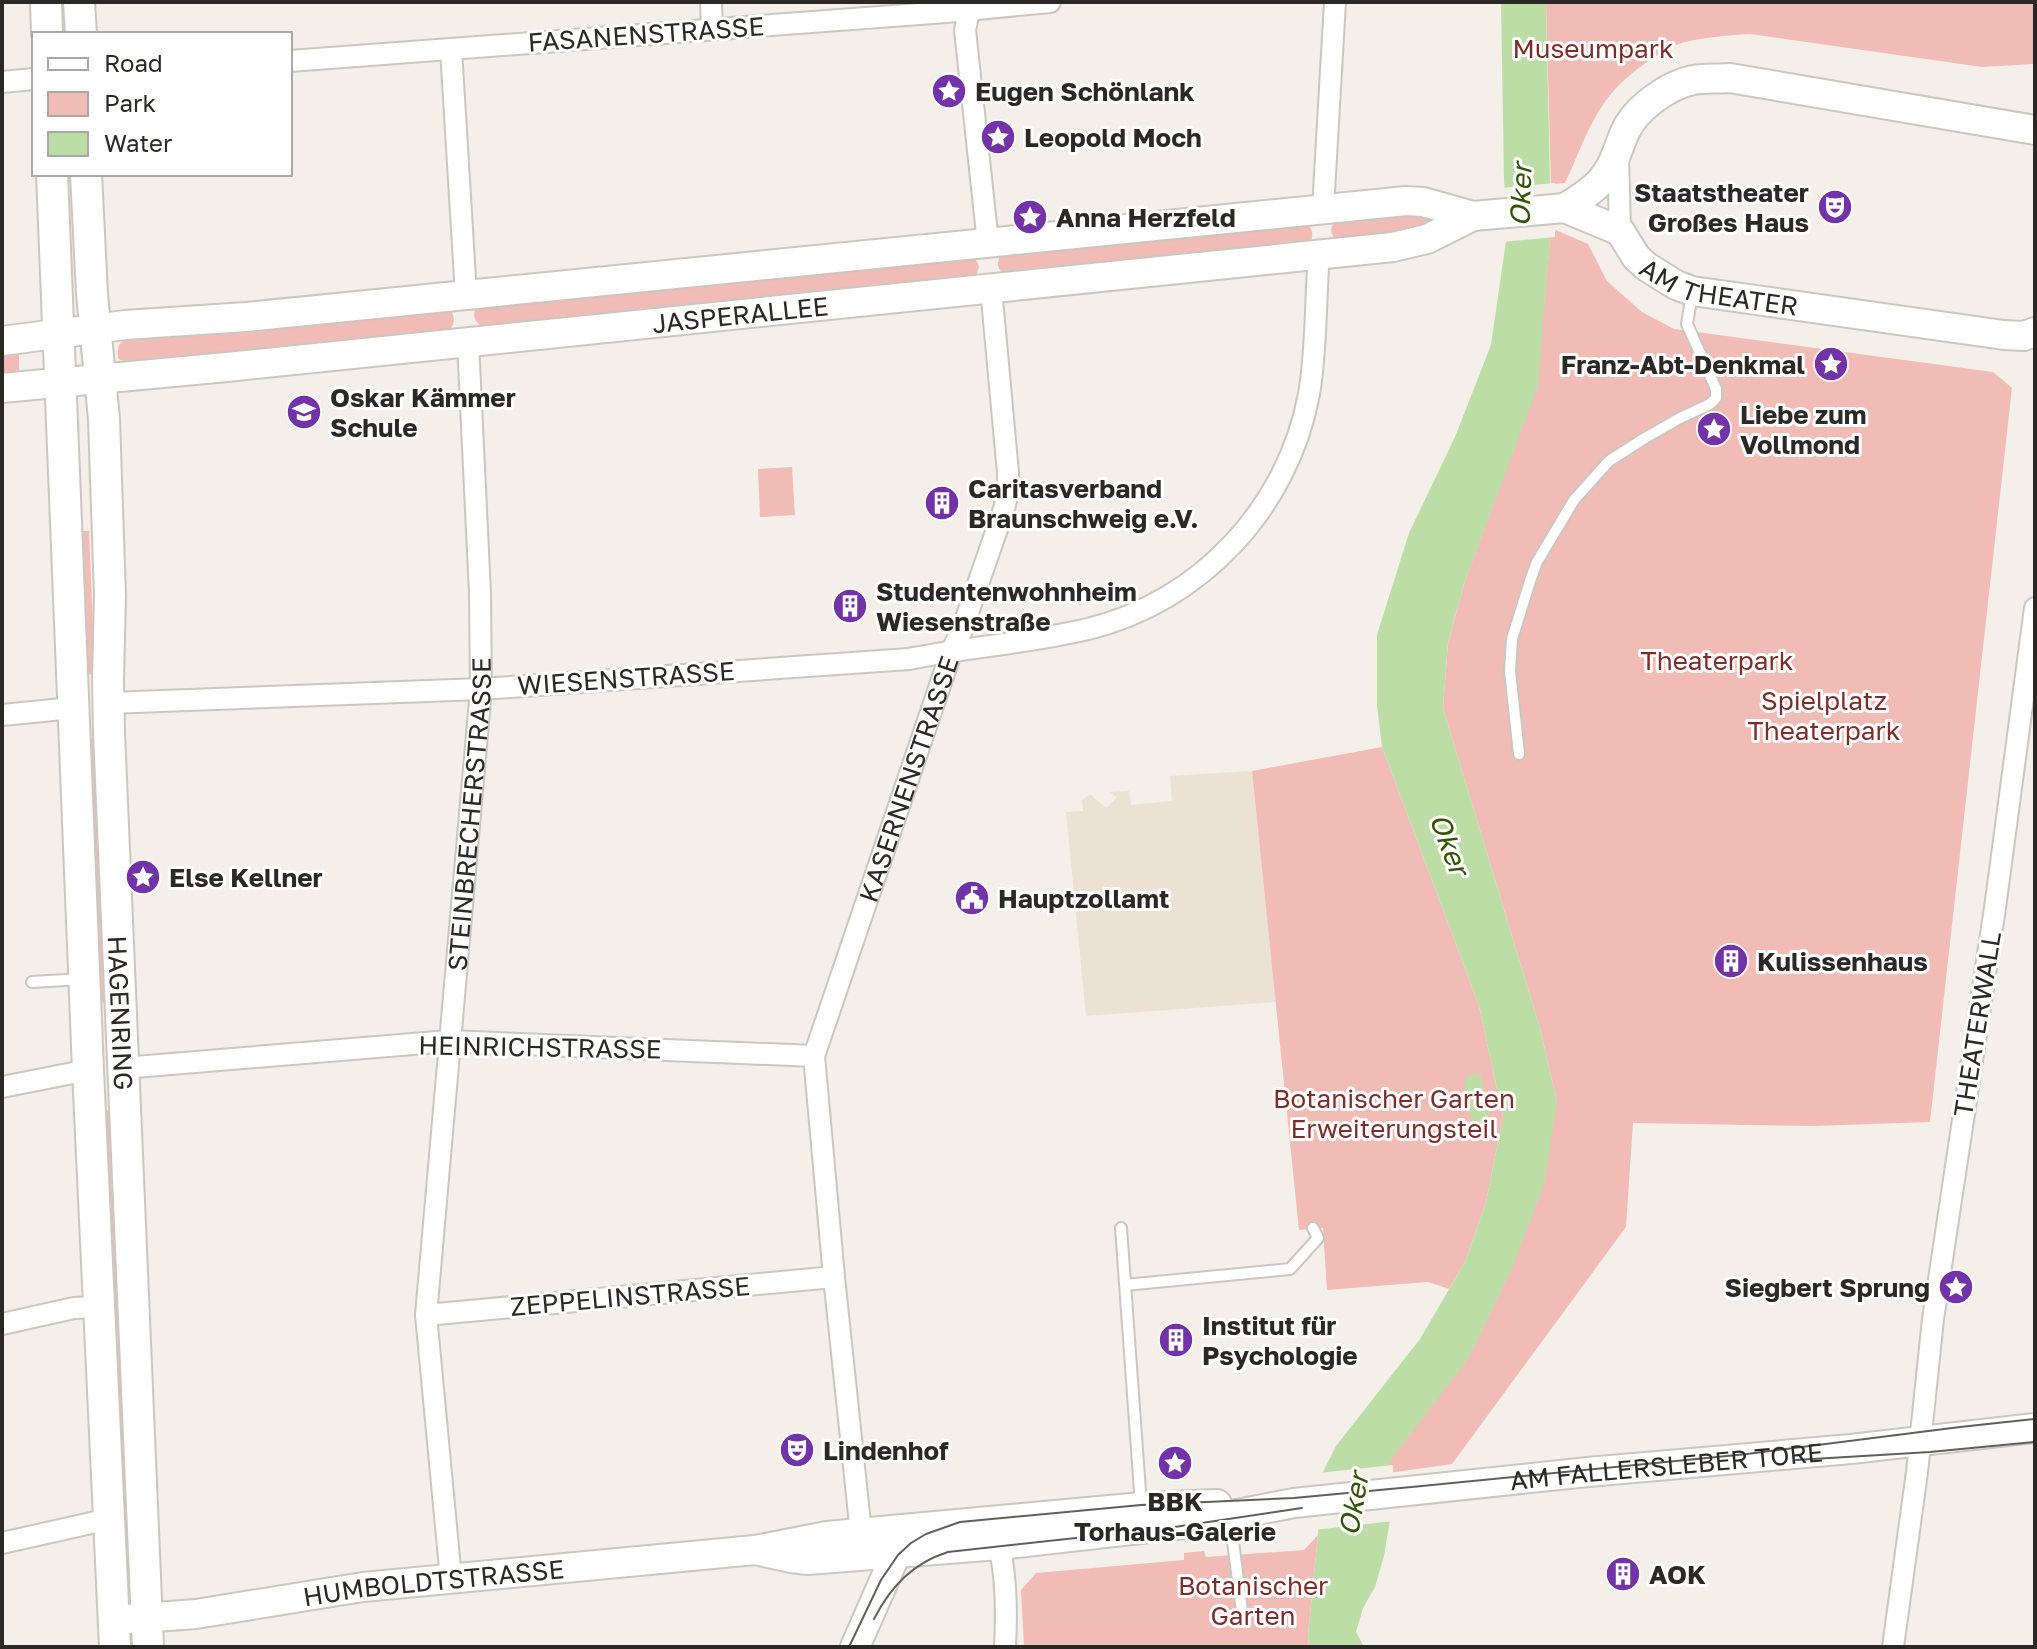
<svg xmlns="http://www.w3.org/2000/svg" width="2037" height="1649" font-family="'Golos Text',sans-serif">
<style>
.built{fill:#ebe2d4}
.green{fill:#f2bcb6}
.water{fill:#bddda6}
.pier{fill:#f4efe8}
.lines{fill:none;stroke-linecap:round;stroke-linejoin:round}
.lane-casing{stroke:#cbc7bf;stroke-width:14}
.street-casing{stroke:#cbc7bf;stroke-width:24}
.secondary-casing{stroke:#cbc7bf;stroke-width:32}
.primary-casing{stroke:#cbc7bf;stroke-width:34}
.lane{stroke:#fff;stroke-width:10}
.street{stroke:#fff;stroke-width:20}
.secondary{stroke:#fff;stroke-width:28}
.primary{stroke:#fff;stroke-width:30}
.tram{stroke:#615f5b;stroke-width:2}
.labels{text-anchor:middle;dominant-baseline:central;stroke-width:6;stroke-linejoin:round;paint-order:stroke}
.street-label{font-size:26px;fill:#2a2926;stroke:#fff}
.park-label{font-size:26px;fill:#7c2d2a;stroke:#fff}
.poi-label{font-size:26px;font-weight:bold;fill:#2a2926;stroke:#fff;text-anchor:start}
.water-label{font-size:28px;font-style:italic;fill:#315505;stroke:#fff}
</style>
<rect width="100%" height="100%" fill="#f4efe8"/>
<path class="built" d="M1252,771L1276,1002L1086,1016L1066,812L1083,811L1082,800L1090,794L1106,808L1117,797L1110,792L1129,791L1131,805L1172,801L1170,776Z"/>
<path class="green" d="M1546,2H2035V64L1982,67L1750,34C1730,35 1694,38 1676,45C1657,53 1623,78 1611,94C1590,119 1579,154 1565,183L1551,184Z
M1428,215L1431,219L1430,224L1398,237L1337,241C1326,231 1332,221 1344,216Z
M1303,222C1312,227 1314,232 1311,241L1303,247L1008,275C995,270 995,260 1005,251Z
M1551,228L1588,244L1607,281L1642,312L1674,329L1993,372L2012,388L1930,1122L1814,1126L1633,1123L1626,1227L1452,1464L1389,1473L1390,1461L1557,1102L1540,1028L1443,708L1448,643L1464,584L1537,384Z
M975,258L979,267L976,276L483,327C475,322 473,318 475,308L482,303Z
M447,308L452,312C455,320 455,325 448,331L143,363L120,360L118,358C117,340 122,341 138,336Z
M19,349V374L2,376V351Z
M792,467L795,515L760,517L758,469Z
M77,531H89L95,674L83,675Z
M97,737L108,1002L96,1003L85,738Z
M1382,747L1479,1006L1503,1117L1486,1202L1465,1262L1449,1289L1428,1282L1327,1290L1323,1228L1299,1230L1252,771Z
M113,1110L125,1429H120L100,1111Z
M1318,1535L1308,1635L1309,1647H1024L1021,1590L1036,1573L1184,1560V1553L1204,1551L1206,1557L1304,1550Z"/>
<path class="water" d="M1501,2H1546L1551,228L1538,386L1464,584L1448,643L1443,708L1540,1028L1557,1102L1544,1185L1510,1273L1468,1359L1390,1461L1391,1514L1384,1556L1375,1587L1363,1608L1356,1632L1364,1647H1309L1308,1635L1318,1535L1321,1476L1336,1446L1420,1339L1465,1262L1486,1202L1503,1117L1479,1006L1382,747L1377,706V635L1409,533L1455,437L1491,345L1507,234L1504,180Z
M1474,1073L1481,1076L1490,1113L1484,1122H1474C1467,1114 1460,1085 1468,1076C1469,1074 1472,1074 1474,1073Z"/>
<path class="pier" d="M1555,183V237L1502,242L1503,233L1500,188Z
M1393,1465L1394,1521L1314,1530L1318,1473Z"/>
<g class="lines">
<g class="lane-casing">
<path id="lane" d="M1519,754L1510,671L1512,639L1531,578L1537,562L1574,500L1609,461L1645,438L1680,418L1710,404L1716,398V389L1687,324L1692,293
M32,982L82,979
M1121,1228L1141,1505
M1125,1285L1290,1269L1318,1238L1313,1228
M1230,1518L1243,1619"/>
</g>
<g class="street-casing">
<g id="street">
<path d="M711,2L712,29"/>
<path d="M971,2L965,30L988,243"/>
<path d="M451,49L466,295"/>
<path d="M290,61L946,12L1050,2"/>
<path d="M2,82L34,79"/>
<path d="M1618,155L1620,231"/>
<path d="M1323,209L1335,2"/>
<path d="M108,703L481,689L909,659C968,647 1029,643 1088,629C1200,602 1288,508 1309,394C1317,348 1315,301 1319,255"/>
<path d="M2,715L73,708"/>
<path d="M123,1068L449,1041L814,1056"/>
<path d="M2,1087L88,1070"/>
<path d="M426,1315L834,1277"/>
<path d="M2,1324L74,1308L99,1307"/>
<path d="M995,1532C1007,1567 1007,1610 1005,1647"/>
<path id="s1" d="M861,1533L834,1277L814,1056L952,650L962,630L1004,509L1008,492V473L991,288"/>
<path d="M2,1543L109,1519"/>
<path id="s2" d="M451,1579L426,1315L481,689L480,593L468,342"/>
<path d="M1893,1647L1917,1472L1933,1319L1995,908L2035,608"/>
</g>
</g>
<g class="secondary-casing">
<g id="secondary">
<path d="M1565,208C1577,200 1590,193 1600,182C1614,167 1617,150 1625,132C1635,109 1668,85 1693,80C1705,78 1718,79 1730,78L2035,130"/>
<path id="s3" d="M2,341L125,325L246,317L1406,201L1423,202L1473,216L1565,208L1620,231L1636,257L1647,267L1676,285L1692,291L2004,335L2024,336L2035,332"/>
<path id="s4" d="M2,388L227,367L1393,247L1427,239L1473,216"/>
<path id="s5" d="M755,1550L791,1558L808,1560L999,1545L1185,1524L1294,1503L1588,1472L1851,1449L2035,1428"/>
<path id="s6" d="M114,1620L196,1614L363,1587L755,1550L827,1536L1142,1507L1217,1504"/>
<path d="M855,1647L902,1540"/>
</g>
</g>
<g class="primary-casing">
<g id="primary">
<path d="M46,2L47,34"/>
<path d="M79,2L81,34"/>
<path d="M52,174L88,1070L115,1647"/>
<path id="s7" d="M86,174L92,294L104,419L106,479L110,595L108,680L109,733L148,1647"/>
</g>
</g>
<use href="#lane" class="lane"/>
<use href="#street" class="street"/>
<use href="#secondary" class="secondary"/>
<use href="#primary" class="primary"/>
<path class="tram" d="M1796,1460L1930,1452L2035,1442
M874,1619C891,1586 913,1563 948,1552L1168,1528L1302,1508
M849,1647L881,1580L898,1555L911,1543L926,1534L960,1522L1141,1505L1294,1498L1422,1486L1747,1454L1960,1427L2035,1419"/>
</g>
<defs>
<g id="sight-disc" transform="scale(1.8)"><circle r="9.5" fill="#7333a8" stroke="#fff"/><path d="M0-6L1.8-2.2L6-1.7L2.9 1.2L3.7 5.4L0 3.3L-3.7 5.4L-2.9 1.2L-6-1.7L-1.8-2.2Z" fill="#fff"/></g>
<g id="theatre-disc" transform="scale(1.8)"><circle r="9.5" fill="#7333a8" stroke="#fff"/><path d="M-5-5.5Q0-4 5-5.5V0Q5 5 0 6Q-5 5-5 0ZM-3.3-2.5H-1v1.5H-3.3ZM1-2.5H3.3v1.5H1ZM-2.8 1Q0 5.5 2.8 1Z" fill="#fff"/></g>
<g id="school-disc" transform="scale(1.8)"><circle r="9.5" fill="#7333a8" stroke="#fff"/><path d="M0-5L7-2L0 1L-7-2ZM-4 1L0 2.5L4 1V4Q0 6-4 4Z" fill="#fff"/></g>
<g id="building-disc" transform="scale(1.8)"><circle r="9.5" fill="#7333a8" stroke="#fff"/><path d="M-4-6H4V6H1V3H-1V6H-4ZM-2.5-4.3h1.7v1.8h-1.7ZM.8-4.3h1.7v1.8H.8ZM-2.5-1h1.7V.8h-1.7ZM.8-1h1.7V.8H.8Z" fill="#fff"/></g>
<g id="civic-disc" transform="scale(1.8)"><circle r="9.5" fill="#7333a8" stroke="#fff"/><path d="M-.6-6.5H3V-4.5H.6V-3L4-1V1h2V6H-6V1h2V-1L-.6-3ZM-1.2 2.5V6h2.4V2.5Z" fill="#fff"/></g>
</defs>
<g fill-rule="evenodd">
<use href="#sight-disc" x="949" y="91"/>
<use href="#sight-disc" x="998" y="137"/>
<use href="#theatre-disc" x="1835" y="207"/>
<use href="#sight-disc" x="1030" y="217"/>
<use href="#sight-disc" x="1831" y="364"/>
<use href="#school-disc" x="304" y="412"/>
<use href="#sight-disc" x="1714" y="429"/>
<use href="#building-disc" x="942" y="503"/>
<use href="#building-disc" x="850" y="606"/>
<use href="#sight-disc" x="143" y="877"/>
<use href="#civic-disc" x="972" y="898"/>
<use href="#building-disc" x="1731" y="961"/>
<use href="#sight-disc" x="1956" y="1287"/>
<use href="#building-disc" x="1176" y="1340"/>
<use href="#theatre-disc" x="797" y="1450"/>
<use href="#sight-disc" x="1175" y="1463"/>
<use href="#building-disc" x="1623" y="1574"/>
</g>
<g class="labels">
<g class="street-label">
<text transform="translate(646 34) rotate(-4)">FASANENSTRASSE</text>
<text stroke="none"><textPath href="#s3" startOffset="1754">AM THEATER</textPath></text>
<text stroke="none"><textPath href="#s4" startOffset="742">JASPERALLEE</textPath></text>
<text transform="translate(626 678) rotate(-4)">WIESENSTRASSE</text>
<text stroke="none"><textPath href="#s1" startOffset="772">KASERNENSTRASSE</textPath></text>
<text stroke="none"><textPath href="#s2" startOffset="768">STEINBRECHERSTRASSE</textPath></text>
<text stroke="none"><textPath href="#s7" startOffset="840">HAGENRING</textPath></text>
<text transform="translate(1977 1024) rotate(-81)">THEATERWALL</text>
<text transform="translate(540 1047) rotate(1)">HEINRICHSTRASSE</text>
<text transform="translate(630 1296) rotate(-5)">ZEPPELINSTRASSE</text>
<text stroke="none"><textPath href="#s5" startOffset="918">AM FALLERSLEBER TORE</textPath></text>
<text stroke="none"><textPath href="#s6" startOffset="322">HUMBOLDTSTRASSE</textPath></text>
</g>
<g class="park-label">
<text x="1593" y="48">Museumpark</text>
<text x="1717" y="660">Theaterpark</text>
<text x="1824" y="700">Spielplatz<tspan x="1824" dy="30">Theaterpark</tspan></text>
<text x="1394" y="1098">Botanischer Garten<tspan x="1394" dy="30">Erweiterungsteil</tspan></text>
<text x="1253" y="1585">Botanischer<tspan x="1253" dy="30">Garten</tspan></text>
</g>
<g class="poi-label">
<text x="975" y="91">Eugen Schönlank</text>
<text x="1024" y="137">Leopold Moch</text>
<text x="1809" y="192" text-anchor="end">Staatstheater<tspan x="1809" dy="30">Großes Haus</tspan></text>
<text x="1056" y="217">Anna Herzfeld</text>
<text x="1805" y="364" text-anchor="end">Franz-Abt-Denkmal</text>
<text x="330" y="397">Oskar Kämmer<tspan x="330" dy="30">Schule</tspan></text>
<text x="1740" y="414">Liebe zum<tspan x="1740" dy="30">Vollmond</tspan></text>
<text x="968" y="488">Caritasverband<tspan x="968" dy="30">Braunschweig e.V.</tspan></text>
<text x="876" y="591">Studentenwohnheim<tspan x="876" dy="30">Wiesenstraße</tspan></text>
<text x="169" y="877">Else Kellner</text>
<text x="998" y="898">Hauptzollamt</text>
<text x="1757" y="961">Kulissenhaus</text>
<text x="1930" y="1287" text-anchor="end">Siegbert Sprung</text>
<text x="1202" y="1325">Institut für<tspan x="1202" dy="30">Psychologie</tspan></text>
<text x="823" y="1450">Lindenhof</text>
<text x="1175" y="1501" text-anchor="middle">BBK<tspan x="1175" dy="30">Torhaus-Galerie</tspan></text>
<text x="1649" y="1574">AOK</text>
</g>
<g class="water-label">
<text transform="translate(1520 195) rotate(-88)">Oker</text>
<text transform="translate(1450 844) rotate(69)">Oker</text>
<text transform="translate(1353 1504) rotate(-80)">Oker</text>
</g>
</g>
<rect width="2037" height="1649" fill="none" stroke="#2a2926" stroke-width="8"/>
<rect x="32" y="32" width="260" height="144" fill="#ffffff" stroke="#aaa9a8" stroke-width="2"/>
<rect x="48" y="58" width="40" height="12" fill="#ffffff" stroke="#aaa9a8" stroke-width="2"/>
<text x="104" y="72" font-size="24" fill="#2a2926">Road</text>
<rect x="48" y="92" width="40" height="24" fill="#f2bcb6" stroke="#aaa9a8" stroke-width="2"/>
<text x="104" y="112" font-size="24" fill="#2a2926">Park</text>
<rect x="48" y="132" width="40" height="24" fill="#bddda6" stroke="#aaa9a8" stroke-width="2"/>
<text x="104" y="152" font-size="24" fill="#2a2926">Water</text>
</svg>
